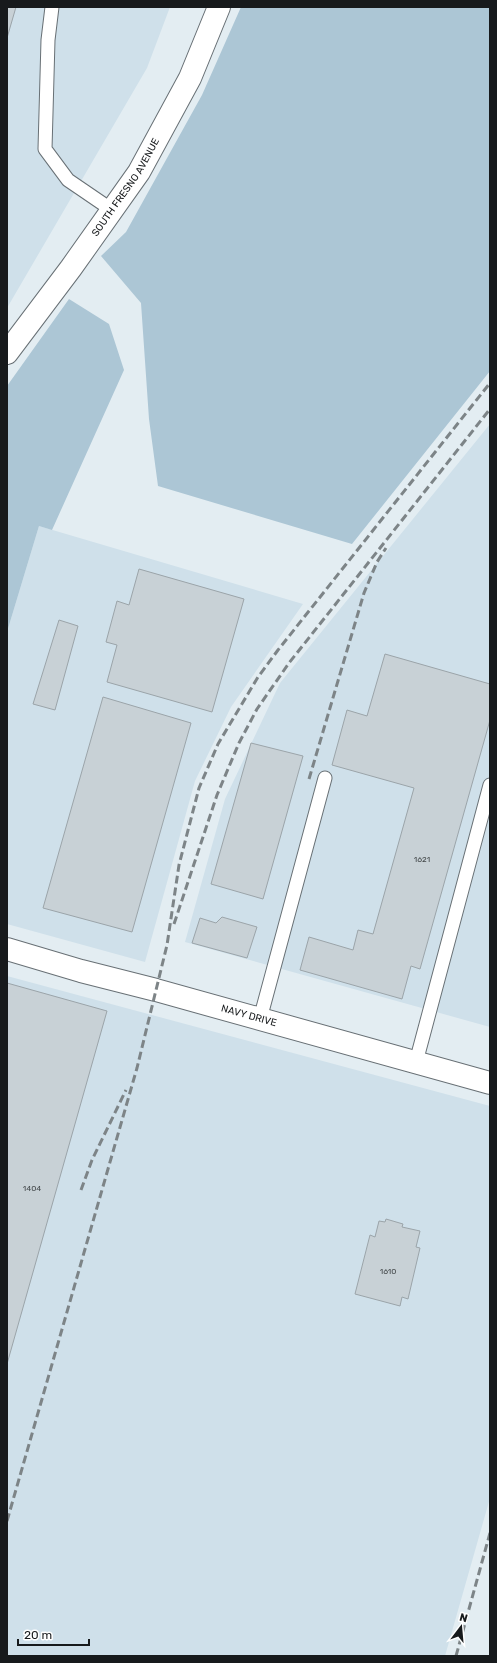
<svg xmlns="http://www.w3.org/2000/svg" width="497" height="1663" font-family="Rubik,sans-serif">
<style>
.built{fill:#cfe0ea}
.green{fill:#acc6d5}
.building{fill:#c8d1d6;stroke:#9ba4a9}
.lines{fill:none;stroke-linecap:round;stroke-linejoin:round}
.service-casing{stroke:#687075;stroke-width:15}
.tertiary-casing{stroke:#687075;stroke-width:24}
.service{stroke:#fff;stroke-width:13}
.tertiary{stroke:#fff;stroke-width:22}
.rail{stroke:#7d8487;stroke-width:3;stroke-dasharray:8 4;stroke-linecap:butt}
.labels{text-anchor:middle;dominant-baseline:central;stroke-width:4;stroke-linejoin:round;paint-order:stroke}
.number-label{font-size:8px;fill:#43484a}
.street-label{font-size:10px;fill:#171a1c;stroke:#fff}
</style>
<rect width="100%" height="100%" fill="#e3edf2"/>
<path class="built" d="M7,7H170L147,68L7,308Z
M490,424V1027L185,942L225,799L280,683Z
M39,526L303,604L231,707L195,781L145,962L7,924V632Z
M7,976L490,1106V1498L445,1656H7Z"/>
<path class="green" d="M241,7H490V371L352,544L158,486L149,419L141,303L101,256L126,232L202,95Z
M69,299L109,324L124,370L52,530L39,526L7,632V386Z"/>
<path class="building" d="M7,7H16L7,38Z
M139,569L244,599L212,712L107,682L117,645L106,642L117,601L129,605Z
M59,620L78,626L55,710L33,704Z
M385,654L490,684V720L420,969L411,966L402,999L300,970L309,937L353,950L358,930L373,934L414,788L332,765L347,710L367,716Z
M103,697L191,723L132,932L43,908Z
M251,743L303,756L263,899L211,884Z
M222,917L257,927L247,958L192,943L200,918L216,923Z
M7,983L107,1011L7,1364Z
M386,1219L403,1224L402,1227L420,1231L416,1247L420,1248L408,1299L402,1297L400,1306L355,1294L370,1235L375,1237L379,1221L385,1222Z"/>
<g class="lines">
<g class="service-casing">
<path id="service" d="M52,7L48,40L45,149L68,180L112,210
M260,1019L325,778
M416,1062L490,785"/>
</g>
<g class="tertiary-casing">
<g id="tertiary">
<path id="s1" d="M7,353L71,268L139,172L190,78L219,7"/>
<path id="s2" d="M7,949L81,971L156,990L490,1083"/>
</g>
</g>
<use href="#service" class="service"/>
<use href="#tertiary" class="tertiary"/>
<path class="rail" d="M309,779L364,593L377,562L386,548
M174,924L217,795L239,743L257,709L289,663L490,409
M81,1190L92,1160L126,1090
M7,1521L137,1068L167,945L179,865L199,788L218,744L258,677L278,650L490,383
M456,1656L490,1533"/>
</g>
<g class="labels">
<g class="number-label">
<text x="422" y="859">1621</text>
<text x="32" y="1188">1404</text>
<text x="388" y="1271">1610</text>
</g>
<g class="street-label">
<text stroke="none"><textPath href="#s1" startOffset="204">SOUTH FRESNO AVENUE</textPath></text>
<text stroke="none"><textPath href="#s2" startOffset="251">NAVY DRIVE</textPath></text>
</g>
</g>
<rect width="497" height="1663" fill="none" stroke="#171a1c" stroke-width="16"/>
<g transform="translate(461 1627) rotate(16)" stroke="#ffffff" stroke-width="3" paint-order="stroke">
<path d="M0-3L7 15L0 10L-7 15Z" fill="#171a1c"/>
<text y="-6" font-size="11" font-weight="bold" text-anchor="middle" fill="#171a1c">N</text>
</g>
<path d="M18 1639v6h71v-6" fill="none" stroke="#171a1c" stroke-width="2"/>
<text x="24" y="1639" font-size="12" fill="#171a1c" stroke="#ffffff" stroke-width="3" paint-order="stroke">20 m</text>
</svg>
